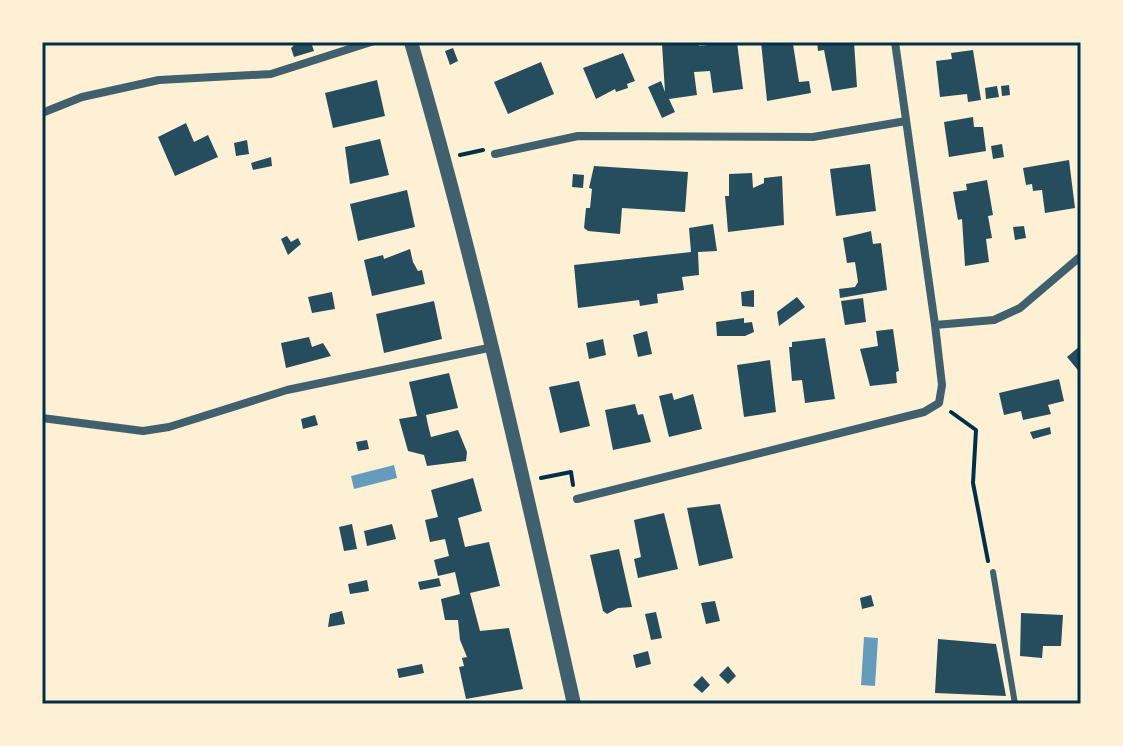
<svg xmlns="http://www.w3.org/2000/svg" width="1123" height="746" font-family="'Fira Sans',sans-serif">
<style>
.water{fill:#669bbc}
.building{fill:#264d5e}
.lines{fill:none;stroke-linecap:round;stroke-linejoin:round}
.path{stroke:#003049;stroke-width:4}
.service{stroke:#3f606c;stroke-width:6}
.minor{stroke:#3f606c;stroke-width:8}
.tertiary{stroke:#3f606c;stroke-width:14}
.neatline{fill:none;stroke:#003049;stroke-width:3}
</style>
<rect width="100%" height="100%" fill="#fdf0d5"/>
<path class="water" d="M394,465L397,478L354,489L351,476Z
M864,637L878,638L875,686L861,685Z"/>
<path class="building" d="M311,42L314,51L294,57L291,48L294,45Z
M698,42L699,46L737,42L743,89L713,93L710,71L694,72L697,95L669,99L675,112L662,118L648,87L661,81L665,92L662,44Z
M761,42L793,44L799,82L809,81L811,93L767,101Z
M817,42H854L857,87L832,91L824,50L818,51Z
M453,48L458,61L450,65L445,51Z
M973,50L981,100L968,102L967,94L940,97L936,61L952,59L951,53Z
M623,53L635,81L627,84L628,88L616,92L615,89L596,99L583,68Z
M541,62L554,94L508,114L494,82Z
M377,80L385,116L333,128L325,93Z
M1009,85L1010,95L1002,96L1001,86Z
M997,86L999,97L986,99L985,88Z
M973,117L974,127H983L986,151L949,157L944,122Z
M186,123L194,142L208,135L218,157L175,176L158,137Z
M380,139L389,175L350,184L345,147Z
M247,140L249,154L236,156L234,143Z
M1002,144L1004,157L993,159L991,146Z
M271,157L272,166L253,170L251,163Z
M1069,160L1075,208L1045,213L1042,190L1033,191L1032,184L1026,185L1023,168Z
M870,164L876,211L836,216L830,169Z
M594,166L688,172L685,212L622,208L620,234L588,231L584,228L586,208H590L592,189L589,188Z
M752,173L753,188L764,183V178L782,176L784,225L728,232L725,196H729V174Z
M573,174L584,175L583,188L572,187Z
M987,180L993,215L988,216L992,238L986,239L989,262L965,266L962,219L958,220L953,192L967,190L966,184Z
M407,190L415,227L358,241L350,204Z
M713,224L717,251L698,252L699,275L682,277L684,290L657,294L658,303L640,306L639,300L578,308L574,265L691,252L689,228Z
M1024,226L1026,238L1015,240L1013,227Z
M871,231L873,244L881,243L887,290L840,298L839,289L855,287L858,282L855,262L847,263L843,238Z
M287,236L291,242L298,238L301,244L288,255L281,239Z
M410,249L413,262L418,271L422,270L425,284L372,296L364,260L383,255L384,259Z
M754,290V307L742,306L741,292Z
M332,292L335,309L312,313L308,297Z
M797,297L805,307L779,326L777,312Z
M863,298L866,322L845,325L841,301Z
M434,301L442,339L384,353L376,314Z
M744,318V323L752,322L754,332L745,336H717L716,322Z
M893,329L899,371L896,372L897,383L870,386L860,349L878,346L876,331Z
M647,331L652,354L638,357L633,335Z
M309,337L312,347L323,343L331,356L286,368L281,343Z
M825,338L835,399L805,403L802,380L792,381L789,347H792V342Z
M603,339L606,355L589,359L586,343Z
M1081,345V374L1067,357Z
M770,360L776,412L744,417L737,365Z
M449,373L458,408L426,415L428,425L431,437L458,430L467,452L466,461L427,466L424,455L408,451L399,419L417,416L409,382Z
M1059,379L1064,401L1048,405L1051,414L1023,420L1021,411L1004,415L999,393Z
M579,381L590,426L560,433L549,387Z
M672,393L674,400L693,394L702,429L669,437L659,396Z
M635,404L638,415L643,414L651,442L613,450L605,410Z
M315,415L318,425L303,429L301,419Z
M1050,427L1051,434L1033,439L1030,432Z
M367,440L369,449L358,451L356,442Z
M473,478L482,511L458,518L465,547L489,542L500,586L470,593L480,631L509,628L523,689L466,699L459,667L464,666L462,658L467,657L460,640L458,620H445L441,599L460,594L455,572L438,576L434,560L449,556L445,539L430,542L425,520L438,517L431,490Z
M720,504L733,558L699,566L687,508Z
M664,513L678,569L638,578L634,559L641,557L634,520Z
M352,524L357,549L344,551L339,527Z
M392,524L396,539L367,546L364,531Z
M619,549L632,607L618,608L607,614L603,611L590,555Z
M439,578L441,586L420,590L418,582Z
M367,580L369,591L350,594L348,584Z
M871,595L874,606L862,609L860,598Z
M715,601L720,621L706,624L701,603Z
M342,611L345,624L328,627L330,614Z
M656,612L662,638L651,640L645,614Z
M1021,613L1063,615L1061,646H1043L1042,658L1020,656Z
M938,639L996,644L1006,696L935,693Z
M648,651L651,664L636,668L633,655Z
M422,664L424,673L399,678L397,669Z
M728,666L736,676L728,684L719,675Z
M702,676L710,685L702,693L693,685Z"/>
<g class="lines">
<path class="path" d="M460,155L483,150
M951,412L976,430L973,483L988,561
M541,478L571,472L573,485"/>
<path class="service" d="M993,572L1015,704"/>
<path class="minor" d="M42,113L82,97L159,80L271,74L371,42
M495,154L578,136L813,137L906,121
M935,325L994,320L1020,308L1081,256
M42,418L143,431L169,427L287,390L493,347
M577,499L924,412L939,403L942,385L935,325L895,42"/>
<path class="tertiary" d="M411,42C475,260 524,482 574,704"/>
</g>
<rect width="1123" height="746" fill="none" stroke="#fdf0d5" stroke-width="88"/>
<rect x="44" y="44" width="1035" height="658" class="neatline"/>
</svg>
